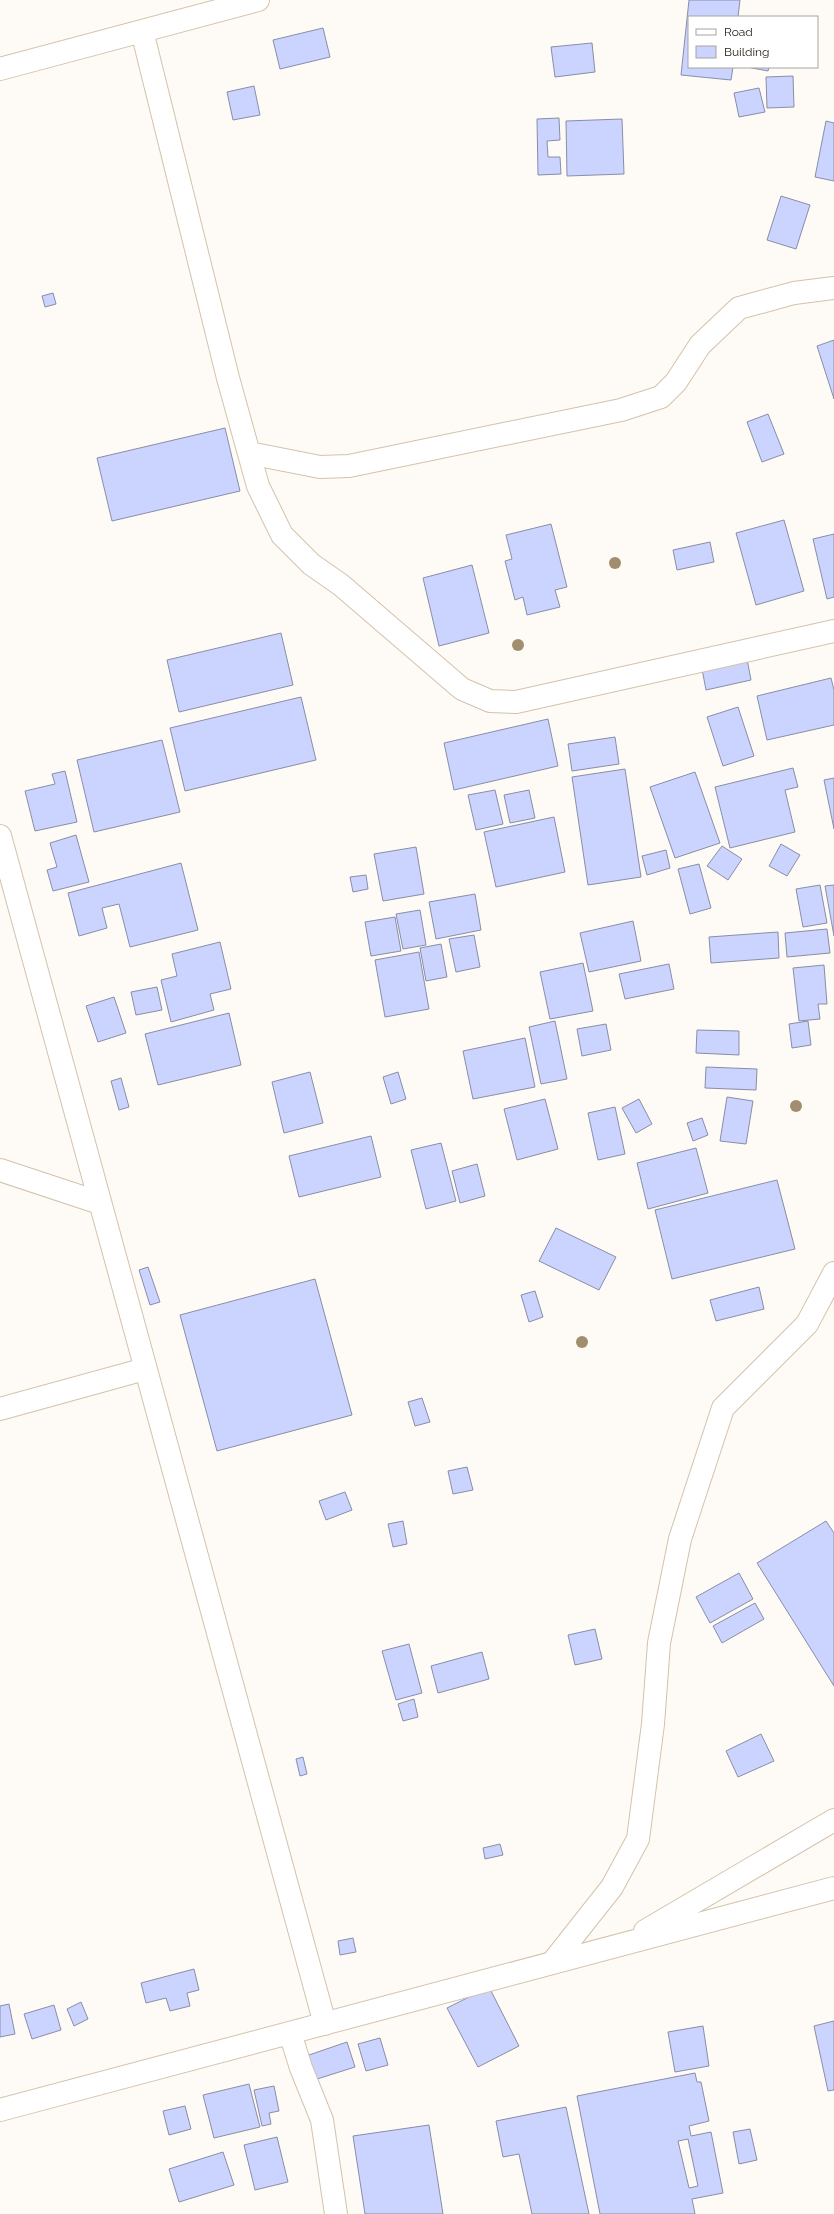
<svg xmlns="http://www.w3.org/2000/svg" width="834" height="2214" font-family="Raleway,sans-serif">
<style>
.building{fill:#cbd3ff;stroke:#898ea6;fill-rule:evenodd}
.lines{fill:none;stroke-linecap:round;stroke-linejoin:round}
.minor-casing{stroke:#d4c2ab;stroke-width:24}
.minor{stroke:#fff;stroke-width:22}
.tree{fill:#a18e6e}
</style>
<rect width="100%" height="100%" fill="#fefaf5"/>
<path class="building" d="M689,0H740L738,17H689V67H733L731,80L681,75Z
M323,28L330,57L280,69L273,40Z
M592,43L595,72L555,77L551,47Z
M747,67H769L768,71Z
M793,76L794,107L767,108L766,77Z
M254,86L260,115L233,120L227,92Z
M759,88L765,112L739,117L734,93Z
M559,118L560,140L547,141L548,157H560L561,174L538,175L537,119Z
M622,119L624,174L567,176L566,121Z
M826,121L834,123V181L815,177Z
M781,196L810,205L796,249L767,240Z
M53,293L56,304L45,307L42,296Z
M834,340V399L817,346Z
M768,414L784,454L762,462L747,422Z
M225,428L240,491L112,521L97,458Z
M784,520L804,591L756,605L736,533Z
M551,524L567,587L555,590L560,607L527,615L523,597L515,600L505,561L512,559L506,535Z
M834,534V597L827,599L813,539Z
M710,542L714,562L677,570L673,550Z
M472,565L489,633L439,646L423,578Z
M281,633L293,685L179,712L167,660Z
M747,659L751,680L706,690L702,669Z
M831,678L834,690V725L767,740L757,696Z
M301,697L316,760L185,791L170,728Z
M738,707L754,756L723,766L707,717Z
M548,719L558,766L454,790L444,743Z
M615,737L619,764L572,771L568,744Z
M162,740L180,812L94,832L77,760Z
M793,768L798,787L785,790L795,832L730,848L715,787Z
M625,769L641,877L588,885L572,777Z
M65,771L77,822L35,831L25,791L55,784L52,774Z
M695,772L720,843L675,858L650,787Z
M834,778V829L824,780Z
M495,790L503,824L476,830L468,795Z
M529,790L535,818L510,823L504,795Z
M554,817L565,872L496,887L484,832Z
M76,835L89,882L53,891L47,870L57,867L50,843Z
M781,844L800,855L787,876L769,866Z
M722,846L742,859L728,880L707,866Z
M416,847L424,894L383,901L374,854Z
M666,850L670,868L647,875L642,856Z
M181,863L198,930L130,947L119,904L102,908L107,928L79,936L68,893Z
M699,864L711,908L690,914L678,869Z
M366,875L368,889L353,892L350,877Z
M820,885L827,923L803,927L796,889Z
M834,885V936L825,886Z
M475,894L481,930L436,939L429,902Z
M420,910L426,945L403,949L396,914Z
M395,917L401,951L371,956L365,922Z
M633,921L641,961L589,972L580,933Z
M827,929L830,953L787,957L785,933Z
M778,932L779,958L711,963L709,937Z
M474,935L480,967L456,972L449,939Z
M220,942L231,989L210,994L214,1010L171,1022L161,980L177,976L172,954Z
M441,944L447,977L426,981L420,948Z
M419,952L429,1009L385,1017L375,960Z
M583,963L593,1011L550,1019L540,972Z
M669,964L674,989L625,999L619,974Z
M824,965L827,1004H818L820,1019L799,1021L793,968Z
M157,987L162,1010L136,1015L131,992Z
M114,997L126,1033L98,1042L86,1006Z
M229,1013L241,1065L158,1085L145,1034Z
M555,1021L567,1079L541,1084L529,1027Z
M808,1021L811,1045L792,1048L789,1024Z
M606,1024L611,1050L582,1056L577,1029Z
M697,1030L739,1031V1055L696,1053Z
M525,1038L535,1087L473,1099L463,1051Z
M706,1067L757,1069L756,1090L705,1088Z
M310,1072L323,1123L284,1133L272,1082Z
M398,1072L406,1099L391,1104L383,1077Z
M121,1078L129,1107L119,1110L111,1081Z
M727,1097L753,1101L746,1144L720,1141Z
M545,1099L558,1149L517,1160L504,1109Z
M639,1099L652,1124L636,1133L622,1108Z
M615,1107L625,1154L598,1160L588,1113Z
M702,1118L708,1135L693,1141L687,1123Z
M371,1136L381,1177L299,1197L289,1156Z
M441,1143L456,1201L426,1209L411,1150Z
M696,1148L708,1193L648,1209L637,1163Z
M477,1164L485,1196L460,1203L452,1171Z
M777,1180L795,1249L672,1279L655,1210Z
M556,1228L616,1257L599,1290L539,1261Z
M148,1267L160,1302L150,1305L139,1270Z
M315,1279L352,1415L217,1451L180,1315Z
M759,1287L764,1309L716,1321L710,1300Z
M535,1291L543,1317L529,1322L521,1295Z
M422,1398L430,1422L415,1426L408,1402Z
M467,1467L473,1490L453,1494L448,1471Z
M345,1492L352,1510L326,1520L319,1501Z
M403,1521L407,1544L393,1547L388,1524Z
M826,1521L834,1533V1686L757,1563Z
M739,1573L753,1599L710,1623L696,1597Z
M755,1603L764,1619L722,1643L713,1626Z
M595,1629L602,1659L575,1665L568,1635Z
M409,1644L422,1693L396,1700L382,1651Z
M482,1652L489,1679L438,1693L431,1666Z
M414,1699L418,1717L403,1721L398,1704Z
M761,1734L774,1761L738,1777L726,1751Z
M303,1757L307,1774L300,1776L296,1759Z
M500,1844L503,1855L485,1859L483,1848Z
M353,1938L356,1952L340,1955L338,1941Z
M194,1969L199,1990L187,1993L190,2006L170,2011L166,1998L146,2003L141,1983Z
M489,1987L519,2046L478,2067L447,2008Z
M81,2002L88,2019L74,2026L67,2009Z
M9,2004L15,2034L0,2037V2006Z
M54,2005L61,2030L32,2039L24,2014Z
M834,2021V2090L828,2091L814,2026Z
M703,2026L709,2066L675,2072L668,2032Z
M380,2038L388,2065L366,2071L358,2044Z
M347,2042L355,2067L314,2080L306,2056Z
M695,2073L697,2082H701L709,2121L689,2126L691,2136L711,2132L723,2193L692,2199L695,2214H600L577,2096ZM688,2139L698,2186L689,2188L678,2141Z
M249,2084L260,2127L214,2138L203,2095Z
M274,2086L279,2111L269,2113L271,2124L262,2126L254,2090Z
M185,2106L191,2129L169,2135L163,2111Z
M566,2107L589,2214H532L519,2154L503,2157L496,2121Z
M429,2125L443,2214H365L353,2136Z
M750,2129L757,2160L739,2164L733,2132Z
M277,2137L288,2182L255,2190L244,2145Z
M223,2152L234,2185L179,2202L169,2169Z"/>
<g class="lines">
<g class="minor-casing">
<path id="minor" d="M142,31L228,378L258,486L282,535L311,564L341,585L462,689L490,701L516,702L834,631
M0,69L258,0
M249,453L320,467L349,466L621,410L661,397L676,382L700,345L739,308L794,293L834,288
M0,836L325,2024
M0,1170L100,1203
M0,1409L145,1369
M645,1931L834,1820
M552,1963L612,1887L638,1839L653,1724L659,1643L680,1539L723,1408L807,1324L834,1273
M290,2033L301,2068L322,2120L336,2214
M0,2110L834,1888"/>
</g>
<use href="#minor" class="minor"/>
</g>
<g class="tree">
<circle cx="615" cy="563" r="6"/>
<circle cx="518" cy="645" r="6"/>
<circle cx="796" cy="1106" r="6"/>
<circle cx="582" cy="1342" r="6"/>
</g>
<rect x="688" y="16" width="130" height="52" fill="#ffffff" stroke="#a7a4a1"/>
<rect x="696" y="29" width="20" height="6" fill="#ffffff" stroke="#a7a4a1"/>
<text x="724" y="36" font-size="12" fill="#221b13">Road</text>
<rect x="696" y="46" width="20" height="12" fill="#cbd3ff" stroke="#a7a4a1"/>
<text x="724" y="56" font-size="12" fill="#221b13">Building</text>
</svg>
